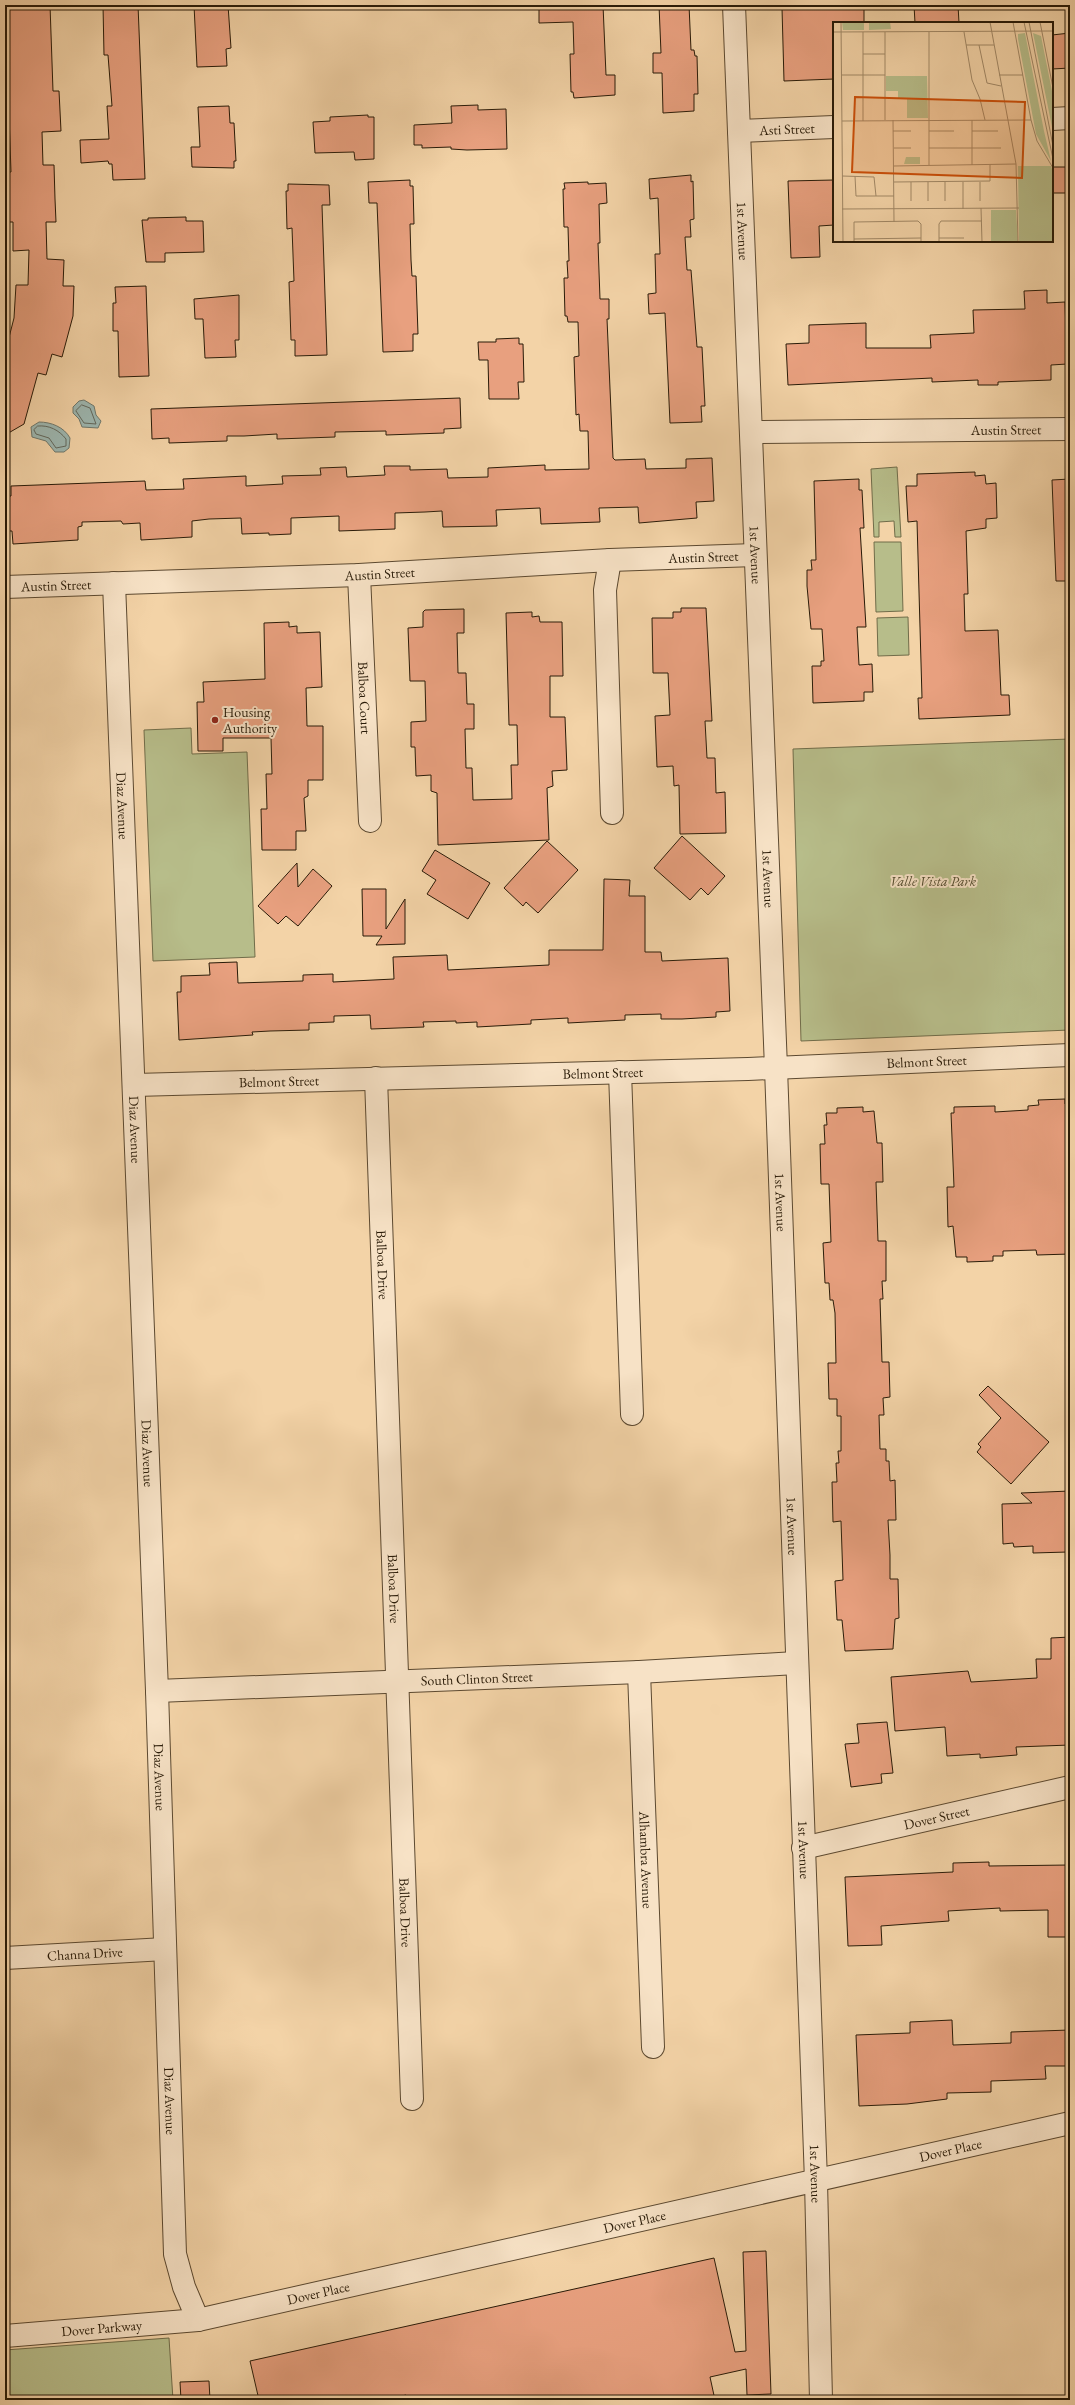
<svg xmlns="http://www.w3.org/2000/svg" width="1075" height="2405" font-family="'EB Garamond',serif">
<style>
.green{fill:#b7bd8a;stroke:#706c49}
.water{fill:#9db6af;stroke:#6f786c}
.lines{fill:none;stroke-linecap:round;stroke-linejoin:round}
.shore{stroke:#63685c;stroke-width:1}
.building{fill:#e8a07f;stroke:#291b08}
.minor-casing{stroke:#5c4930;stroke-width:24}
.tertiary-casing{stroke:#5c4930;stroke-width:24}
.minor{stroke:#f7e2c6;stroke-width:22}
.tertiary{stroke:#f7e2c6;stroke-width:22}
.poi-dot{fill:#8f2418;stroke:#f7e2c6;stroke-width:1.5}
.labels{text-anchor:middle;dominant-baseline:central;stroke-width:4;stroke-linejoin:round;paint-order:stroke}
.street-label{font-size:14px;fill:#291b08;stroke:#f7e2c6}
.poi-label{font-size:14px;fill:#291b08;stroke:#f7e2c6;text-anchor:start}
.park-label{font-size:14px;font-style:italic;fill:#544c2f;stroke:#f7e2c6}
.inset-road{fill:none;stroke:#a28967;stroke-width:1}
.view{fill:#cb500b;fill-opacity:0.15;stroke:#cb500b;stroke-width:2}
.inset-edge{fill:none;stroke:#291b08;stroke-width:2}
</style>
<rect width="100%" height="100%" fill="#f3d3a7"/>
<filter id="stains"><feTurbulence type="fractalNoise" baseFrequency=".005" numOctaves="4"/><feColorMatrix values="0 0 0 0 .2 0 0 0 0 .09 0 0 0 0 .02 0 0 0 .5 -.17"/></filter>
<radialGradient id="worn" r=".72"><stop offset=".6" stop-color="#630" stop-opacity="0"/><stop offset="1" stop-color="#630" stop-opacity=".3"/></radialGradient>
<path class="green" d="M897,467L901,537H895L894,521L879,522V537H874L871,469Z
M874,542H901L903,611L876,612Z
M908,617L909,655L878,656L877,618Z
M191,728L192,754L247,752L255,957L153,961L144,730Z
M1070,739V1030L801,1041L793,749Z
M169,2338L173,2400H5V2350Z"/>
<path class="water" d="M84,400L94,406L96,415L101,421L98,428L82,427L79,419L73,413V407L79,401Z
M39,422C51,422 64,427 70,438L69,448L64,452H55L46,441L32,437L31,427Z"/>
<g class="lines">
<path class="shore" d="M82,405L90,408L96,424L84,423L76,411Z
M38,426C49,425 59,430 66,439V446L56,448L49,438L36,434L34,430Z"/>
</g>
<path class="building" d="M8,5H50L53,91H59L61,131L42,132L43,165H54L55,199L56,222H46L47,259L64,260L63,286H74L73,316L62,357L52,354L46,375L38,373L24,424L5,435V353L14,318L16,285H28L29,250L13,251V222H5V172H11L9,115H5V42H9Z
M103,5H138L145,179L113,180L112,164H109L108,161L81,163L80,140L109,139L107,106H112L108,55H104Z
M194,5H228L231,48L226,49L227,66L197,67Z
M539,5H603L606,75H615V95L574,98L573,92H571L570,54H574L573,22L539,23Z
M659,5H689L691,50H694L695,56H697L698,94H694V111L663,113L662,73H653V53H661Z
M847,5H864V23H834V79L784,81L782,8Z
M914,5H958L959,23H915Z
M1070,33V68L1052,69V35Z
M478,105V110L506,109L507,149L467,150L451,149V147L422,148V145H414V125L452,123L451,106Z
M229,106L230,123H234L236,161H234V168L192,167L191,147H200L198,107Z
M368,115V117H374V159L355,160L354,152L315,153L313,122L330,121V117Z
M1052,167H1070V193H1052Z
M691,175V182L693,181L694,219L690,220L691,237H685L687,270H691L697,347H702L705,406H701L702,422L670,423L665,313L649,314L648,294L656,293L655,254H660L658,198L650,199L649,179Z
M410,180V186H413L414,224H410L411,260L412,276H416L418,334H413V351L383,352L377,203H369L368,182Z
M834,180V225L819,226L820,257L791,258L788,181Z
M588,182V184L606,183L607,203L599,204L600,243H598L600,299H609V319H607L613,458L615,460L645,459L646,469L686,468V459L712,458L714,501L696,502L697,518L639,523L638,507L599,508L600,522L541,524L540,508L496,510L497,526L443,527L442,511L425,512L395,513V529L339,531V516L291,518V534L269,535V533L242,534L241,518L209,519L192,521V537L141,540L140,523L123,524L121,521L82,522V526L78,527V540L13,544L12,531H5V496H11V486L145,481L146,490L184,489L183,479L246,476V486L283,484L282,476L321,475L320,468L346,467L347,477L385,475L384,466H410V470L447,469L448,478L488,477V468L545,465V470L589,469L588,431H580L579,414L576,415L574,357L579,356L578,322H568L567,316H565L564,278H568L567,261H569L568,227H564L563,189H565L564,183Z
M288,184L329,185L330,205H322L327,355L295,356V340H291L289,282L294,281L292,228L287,229L286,191H288Z
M186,217V221H203L204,252L165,253V262H146L142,220H148V218Z
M146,286L149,376L119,377L118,331H113V303H116L115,287Z
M1047,290V303L1065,302L1067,364L1051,365V380L998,382V385H978V380L932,382V378L788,385L786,344L809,343V325L866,323V348H931L930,335L974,333L973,310L1025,309L1024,291Z
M239,295V340H235L236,357L205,358L203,319H195L194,299Z
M519,338V344H523L524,382H518L519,399H489L488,360H479L478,342H496V339Z
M460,398L461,428L444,429V433L386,435V431L335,432V437L277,439V434L244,436H227V441L169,443V438L152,439L151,409Z
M975,472V476L985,475L986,484L996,483L997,518L986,519V528L966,531L968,594H964L965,631L998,630L1001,695H1009L1010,715L919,719L918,698H922L917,521L908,522L906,486H917V474Z
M859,479V490H862L864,528H860L866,627H857L859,665L872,664L873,692H864V701L813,703L812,666H821V661H824L822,629H811L807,586V570H812L811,560H816L814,481Z
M1070,479V581H1056L1052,480Z
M681,608H706L712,721H705L707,758H715L716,793L725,792L726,833L680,834L679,785L674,786L673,766L657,767L655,716L670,715L668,673H653L652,618H673V612H681Z
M464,609V633H457L458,673H466L467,704H474V729H465L466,768H472L473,800L512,799L511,765H518L517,725H509L506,613L532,612V617L539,616L540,622H562L563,676H550V717H565L567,770L552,771L553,786L547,788L549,840L438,845L437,793L431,791V775L416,776L415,747H411V722L426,721L425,681H410L408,628L423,627V612L425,610Z
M289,622V627L297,626V633L320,632L322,687L306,688L307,726H323V780H308V796L304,798L306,831H296V850H262L261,809H267L266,774H272L271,738H223V751H198L197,702H204L203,682L265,679L264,623Z
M682,836L725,876L708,895L701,888L690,900L654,868Z
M547,841L578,870L538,913L526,902L523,906L504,888Z
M435,850L490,883L468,919L427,894L436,880L422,871Z
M297,863L298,887L313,869L332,886L298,926L286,916L278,924L258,906Z
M604,879L630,880L629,896H645V952H661L662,961L728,958L730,1011L716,1012V1017L682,1019H661V1014L625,1015V1020L568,1023V1018L531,1020V1024L477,1027V1022L456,1023V1021L423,1022L424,1027L371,1029L370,1015L334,1016V1022L309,1023V1030L270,1031L252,1032L253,1035L179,1040L177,992H181V976L210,975L209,963L237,962L238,983L303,981V975L333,974V982L394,979L393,957L447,955L448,970L549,965V950H603Z
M362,889H386V929L405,899V944L376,945L382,936H363Z
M1065,1099V1104H1070V1254L1037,1255L1036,1250L1003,1251V1256H993V1261L967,1262V1257H956L953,1226L948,1227L947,1187H954L951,1113H954V1107L995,1106V1112L1028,1110V1106L1039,1105L1038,1100Z
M863,1107V1112L874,1111L877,1143H882L883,1182H876L878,1241H886V1281H882L883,1299H880L882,1362H889L890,1397L883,1398L884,1415H879L880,1449H886V1461H889L890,1481L895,1480L896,1520H888L890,1555V1579H898L899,1618L895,1619L893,1649L845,1651L842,1620H837L835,1581L843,1580L841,1521L833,1522L832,1482H837L836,1463H839L838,1451H841V1416H837V1399H829L828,1363H836L835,1313L833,1300H830L829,1283H825L823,1243L831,1242L829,1184H821L820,1144H825L824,1125H827L826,1113H837V1108Z
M988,1386L1049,1442L1011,1484L977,1452L981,1447L978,1444L1001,1418L979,1395Z
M1070,1491L1068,1552L1033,1553V1546L1014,1547L1013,1543L1003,1544L1002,1504L1032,1503L1021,1493Z
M1070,1637V1745L1016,1747L1017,1755L980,1758V1754L947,1756L945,1727L895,1731L891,1677L968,1671L971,1682L1037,1678L1036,1659H1051V1638Z
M887,1722L893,1773L881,1774L882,1783L851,1787L845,1744L859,1743L857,1724Z
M989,1862V1866L1070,1865V1937H1048V1910L1000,1911V1908L948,1911L949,1921L881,1926L882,1945L848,1946L845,1877L953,1872V1863Z
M952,2020L953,2045L1011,2043V2032L1070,2030V2066H1045L1046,2079L991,2081V2092L947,2093V2099L907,2104L859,2106L856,2035L910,2033V2022Z
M766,2251L771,2394L747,2395L746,2369L710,2377L715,2400H627L626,2396L609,2400H407L406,2395L384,2400H259L250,2361L714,2258L735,2352L746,2351L743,2252Z
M209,2381L210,2400H181L180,2382Z"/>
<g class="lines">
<g class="minor-casing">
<g id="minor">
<path d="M1052,119L1070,118"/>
<path id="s1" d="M739,131L834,127"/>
<path id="s2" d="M751,432L1070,429"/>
<path d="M610,560L605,590L612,813"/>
<path id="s3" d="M359,575L370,821"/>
<path id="s4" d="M114,583L157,1691L175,2254L184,2287L198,2320"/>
<path id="s5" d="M5,587L359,575L610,560L755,555"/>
<path d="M620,1072L632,1414"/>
<path id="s6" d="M376,1078L412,2099"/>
<path id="s7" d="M135,1085L748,1069L1070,1055"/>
<path id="s8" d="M639,1672L653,2047"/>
<path id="s9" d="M157,1691L639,1672L796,1663"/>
<path id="s10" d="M803,1848L1070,1787"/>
<path id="s11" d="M5,1958L165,1949"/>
</g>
</g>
<g class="tertiary-casing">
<g id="tertiary">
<path id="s12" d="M734,5L776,1068L816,2181L821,2400"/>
<path id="s13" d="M5,2336L198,2320L1070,2123"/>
</g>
</g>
<use href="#minor" class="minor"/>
<use href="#tertiary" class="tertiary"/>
</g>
<circle class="poi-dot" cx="215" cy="720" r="4"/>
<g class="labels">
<g class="street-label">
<text stroke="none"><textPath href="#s1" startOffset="48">Asti Street</textPath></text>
<text stroke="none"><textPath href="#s12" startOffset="226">1st Avenue</textPath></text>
<text stroke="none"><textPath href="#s2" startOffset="255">Austin Street</textPath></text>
<text stroke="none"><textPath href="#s12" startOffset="550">1st Avenue</textPath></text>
<text stroke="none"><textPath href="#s5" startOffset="699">Austin Street</textPath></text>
<text stroke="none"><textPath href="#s5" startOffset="375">Austin Street</textPath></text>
<text stroke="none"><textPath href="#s5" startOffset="51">Austin Street</textPath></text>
<text stroke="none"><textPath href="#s3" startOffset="123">Balboa Court</textPath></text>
<text stroke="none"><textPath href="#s4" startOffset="223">Diaz Avenue</textPath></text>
<text stroke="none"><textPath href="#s12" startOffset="874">1st Avenue</textPath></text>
<text stroke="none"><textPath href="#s7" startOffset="792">Belmont Street</textPath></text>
<text stroke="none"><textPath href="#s7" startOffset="468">Belmont Street</textPath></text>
<text stroke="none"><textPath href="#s7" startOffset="144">Belmont Street</textPath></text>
<text stroke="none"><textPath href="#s4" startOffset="547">Diaz Avenue</textPath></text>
<text stroke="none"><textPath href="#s12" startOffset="1198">1st Avenue</textPath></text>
<text stroke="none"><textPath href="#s6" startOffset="187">Balboa Drive</textPath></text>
<text stroke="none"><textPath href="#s4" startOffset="871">Diaz Avenue</textPath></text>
<text stroke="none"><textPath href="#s12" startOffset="1522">1st Avenue</textPath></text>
<text stroke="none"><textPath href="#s6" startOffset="511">Balboa Drive</textPath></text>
<text stroke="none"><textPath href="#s9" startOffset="320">South Clinton Street</textPath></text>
<text stroke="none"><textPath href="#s4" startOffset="1195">Diaz Avenue</textPath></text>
<text stroke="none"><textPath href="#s10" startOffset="137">Dover Street</textPath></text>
<text stroke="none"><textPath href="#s12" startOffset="1846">1st Avenue</textPath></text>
<text stroke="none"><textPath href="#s8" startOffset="188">Alhambra Avenue</textPath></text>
<text stroke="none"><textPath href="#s6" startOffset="835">Balboa Drive</textPath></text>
<text stroke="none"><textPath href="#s11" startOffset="80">Channa Drive</textPath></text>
<text stroke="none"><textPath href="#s4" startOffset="1519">Diaz Avenue</textPath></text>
<text stroke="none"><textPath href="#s13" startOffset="965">Dover Place</textPath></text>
<text stroke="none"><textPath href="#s12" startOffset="2170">1st Avenue</textPath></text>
<text stroke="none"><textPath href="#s13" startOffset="641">Dover Place</textPath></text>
<text stroke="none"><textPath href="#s13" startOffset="317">Dover Place</textPath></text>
<text stroke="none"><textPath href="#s13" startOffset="97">Dover Parkway</textPath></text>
</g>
<g class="poi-label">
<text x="223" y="712">Housing<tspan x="223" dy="16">Authority</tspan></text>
</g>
<g class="park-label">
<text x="933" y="881">Valle Vista Park</text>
</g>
</g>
<g transform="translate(833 22)">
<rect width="220" height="220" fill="#f3d3a7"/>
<path d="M9,0H57L58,7L36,8V1H31V8H10ZM192,11L211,109L218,139L203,112L185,17V12ZM200,11L208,14L220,74V110ZM53,54H94L95,96H74V76H65V69H53ZM73,135H87V142H71ZM185,144H218L220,150V220H186ZM158,188H183L185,220H158Z" fill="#b7bd8a"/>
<path class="inset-road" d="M8,0L10,220M157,0L183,142L185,220M191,0L220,137M196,0L220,124M207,0L220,66M0,10L220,9M30,10V99M96,10V143M131,10L139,58L147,77L152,98M133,23H161M146,23L154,61L168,64M30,32H52M9,53H52M166,53H190M52,98V10M60,98L61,200M139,98V143M198,98L204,119L220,146M9,99L198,98L180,0M60,109H78M96,109H121M139,109H165M61,126H78M96,126H168M61,144L183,142M9,154L41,155L43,174M22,154L23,174H61M61,160L157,159V143M78,160V179M147,160V179M95,179V160M112,179V160M148,186L149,220M9,187L186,186M130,187V160M106,216H131M21,217L88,216M21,220V200L85,199L88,202V220M106,220V202L108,199H149"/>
<path class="view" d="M22,75L192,80L189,156L19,150Z"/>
<rect width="220" height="220" class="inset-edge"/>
</g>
<rect width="1075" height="2405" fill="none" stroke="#f3d3a7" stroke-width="20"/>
<rect x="6" y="6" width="1063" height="2393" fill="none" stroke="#291b08" stroke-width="2"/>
<rect x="10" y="10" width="1055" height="2385" fill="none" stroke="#291b08"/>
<rect width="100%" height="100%" filter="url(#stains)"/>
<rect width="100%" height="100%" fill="url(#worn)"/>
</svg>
